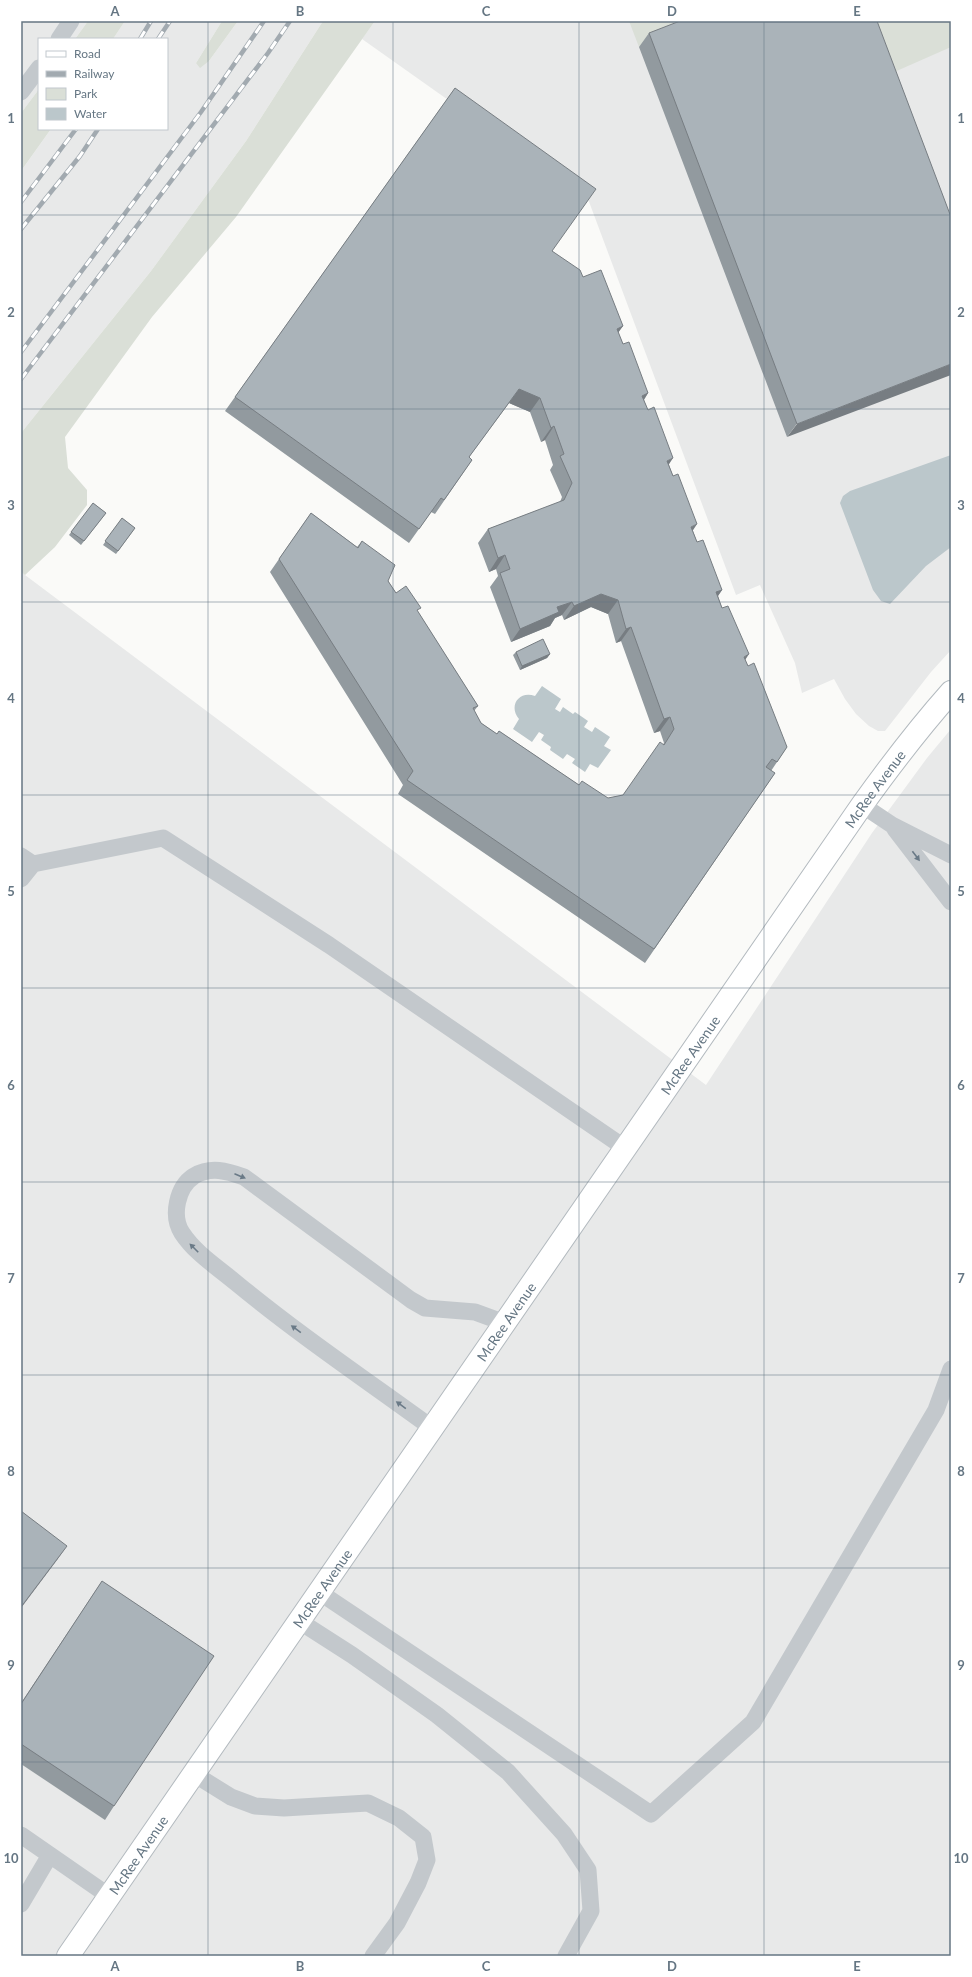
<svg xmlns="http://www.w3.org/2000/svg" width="972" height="1977" font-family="Lato,sans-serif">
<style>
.built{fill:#e8e9e9}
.green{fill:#dadfd7}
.water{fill:#bbc7cb}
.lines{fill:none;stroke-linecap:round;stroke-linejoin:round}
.secondary-casing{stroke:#b3babf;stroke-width:24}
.service{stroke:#c3c8cc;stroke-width:17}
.secondary{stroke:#fff;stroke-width:22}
.rail-casing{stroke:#a2aab0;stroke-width:4.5}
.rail{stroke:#fff;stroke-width:3;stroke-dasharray:9;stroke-linecap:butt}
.wall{fill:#929a9f}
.shaded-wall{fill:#777d82}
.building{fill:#aab3b9;stroke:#777d82}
.oneway{fill:#6a7a87}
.grid{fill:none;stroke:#657683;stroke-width:1;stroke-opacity:0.55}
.labels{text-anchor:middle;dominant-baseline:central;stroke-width:4;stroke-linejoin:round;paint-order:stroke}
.street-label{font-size:14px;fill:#657683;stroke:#fff}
.neatline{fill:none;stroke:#657683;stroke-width:1.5}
.grid-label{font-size:13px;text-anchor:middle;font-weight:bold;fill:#657683}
</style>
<rect width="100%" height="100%" fill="#fafaf8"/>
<path class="built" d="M21,21H88L75,39H39V89L21,113Z
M125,21H222L196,63L209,61L238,21H323L246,141L151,271L21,433V171L51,129H167V39H113Z
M375,21H951V650L931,672L885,731H878L869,726L856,714L845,699L834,679L802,693L795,663L760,585L736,595L588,199L362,39Z
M21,572L706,1085L872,833L927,758L951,729V1956H21Z"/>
<path class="green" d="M88,21H125L113,39H75Z
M222,21H238L209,61L200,68L196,63Z
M323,21H375L236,217L152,317L65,437L68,468L87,490V505L55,547L25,575L21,572V433L151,271L246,141Z
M629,21H707L639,47Z
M862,21H951V47L883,77Z
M39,89V129H51L21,171V113Z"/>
<path class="water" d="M951,455V547L926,566L890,604L881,601L873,590L840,503L843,496L850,491Z
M542,686L561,699L555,709L560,712L563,707L573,714L575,712L588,721L584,727L592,732L595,727L610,737L604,746L611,750L598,768L590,764L585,772L572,763L575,759L567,754L563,759L550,750L551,747L541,740L544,735L539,732L532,742L513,729L519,719C508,706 519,690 535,696Z"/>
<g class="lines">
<g class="secondary-casing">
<g id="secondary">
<path id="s1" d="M68,1956L862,805C890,766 919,728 951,692"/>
</g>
</g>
<path class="service" d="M59,39L71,21
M21,92L39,68
M862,805L892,825L951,855
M895,829L951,902
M21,856L33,864
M21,879L33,864L163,838L329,945L625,1148
M432,1428C366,1380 298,1334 235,1282C217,1267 195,1253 182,1233C171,1216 177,1187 194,1176C211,1166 227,1171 244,1177L411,1300L425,1308L475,1312L505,1323
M319,1592L651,1814L753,1722L936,1410L951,1369
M299,1621L352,1655L437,1715L508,1772L564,1834L588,1870L591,1911L566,1956
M194,1774L231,1797L255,1806L284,1808L368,1803L399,1818L423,1837L427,1860L418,1883L397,1923L373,1956
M21,1835L109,1896
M21,1904L50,1855"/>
<use href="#secondary" class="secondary"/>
<g class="rail-casing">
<path id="rail" d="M140,39L151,21
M158,39L170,21
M21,202L76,129
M21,229L80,156L98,129
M21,352L201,112L264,21
M21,379L268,53L290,21"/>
</g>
<use href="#rail" class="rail"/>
</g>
<path class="wall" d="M649,33L951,217L787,437L639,47Z
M455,88L552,251L583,277L623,326L618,332L623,344L648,393L644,400L669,465L697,542L722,590L718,596L722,608L745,660L787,747L771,771L775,773L645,963L398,794L403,785L270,572L311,513L357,547L362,541L396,593L418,612L478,706L474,711L481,723L497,734L499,731L579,785L608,798L623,795L664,743L660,731L654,733L621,641L616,643L608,614L591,607L564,620L562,615L555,618L550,626L511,642L490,587L498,576L496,569L489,572L478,543L488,529L560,502L562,497L550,470L553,465L545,440L541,442L530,412L509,403L469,457L472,460L435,514L431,512L409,543L225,411Z
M93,503L106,513L81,545L69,535Z
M122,518L135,528L116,554L103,545Z
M516,652L550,654L547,658L520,670L513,655Z
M102,1581L114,1806L105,1820L21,1764V1703Z"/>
<path class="shaded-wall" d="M623,326L613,340L617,329Z
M951,364V375L787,437L797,424Z
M519,389L540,398L530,412L509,403Z
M648,393L639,407L642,396Z
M554,426L545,440L541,442L551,428Z
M673,458L664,472L667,461Z
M697,524L688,538L691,527Z
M505,555L496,569L489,572L498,558Z
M722,590L713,603L716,592Z
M601,594L618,600L608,614L591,607L564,620L574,606Z
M572,602L562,615L555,618L550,626L511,642L520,629L557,607Z
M631,627L621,641L616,643L626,629Z
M550,654L547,658L520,670L522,666Z
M749,654L740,668L744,657Z
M670,717L660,731L654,733L664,719Z
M67,1546L57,1560L21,1608V1607Z"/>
<path class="building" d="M680,21H877L951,217V364L797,424L649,33Z
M455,88L596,189L552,251L580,270L583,277L601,270L623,326L617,329L623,344L629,342L648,393L642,396L648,410L654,407L673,458L667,461L673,476L678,474L697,524L691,527L697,542L703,540L722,590L716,592L722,608L728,606L749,654L744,657L748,666L754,663L787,747L777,762L772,759L766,767L775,773L654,949L407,780L413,771L279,559L311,513L358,548L362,541L395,565L388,581L396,593L406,586L421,608L417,610L478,706L473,708L481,723L497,734L499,731L579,785L582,781L608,798L623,795L660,742L664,745L674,729L670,717L664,719L631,627L626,629L618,600L601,594L574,606L572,602L557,607L559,612L520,629L500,573L510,569L505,555L498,558L488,529L564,500L572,483L560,456L564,454L554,426L551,428L540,398L519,389L469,457L472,460L444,500L441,498L419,529L235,397Z
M93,503L106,513L84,541L71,532Z
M122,518L135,528L118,551L105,541Z
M543,639L550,654L522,666L516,652Z
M21,1511L67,1546L21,1607Z
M102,1581L214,1656L114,1806L21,1744V1704Z"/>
<defs><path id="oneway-solid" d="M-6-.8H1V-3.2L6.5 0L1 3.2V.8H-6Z"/></defs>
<g class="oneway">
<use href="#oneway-solid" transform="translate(916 856) rotate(53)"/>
<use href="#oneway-solid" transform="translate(240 1176) rotate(23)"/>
<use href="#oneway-solid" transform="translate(194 1248) rotate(-135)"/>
<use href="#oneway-solid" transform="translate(296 1329) rotate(-144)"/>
<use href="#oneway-solid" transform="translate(401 1405) rotate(-144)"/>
</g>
<path class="grid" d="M208,21V1956M393,21V1956M579,21V1956M764,21V1956M21,215H951M21,409H951M21,602H951M21,795H951M21,988H951M21,1182H951M21,1375H951M21,1568H951M21,1762H951"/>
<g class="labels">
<g class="street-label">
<text stroke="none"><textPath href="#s1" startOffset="1419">McRee Avenue</textPath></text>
<text stroke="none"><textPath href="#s1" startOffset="1095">McRee Avenue</textPath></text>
<text stroke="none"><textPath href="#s1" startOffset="771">McRee Avenue</textPath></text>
<text stroke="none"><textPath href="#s1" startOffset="447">McRee Avenue</textPath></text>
<text stroke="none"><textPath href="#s1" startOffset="123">McRee Avenue</textPath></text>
</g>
</g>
<rect width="972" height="1977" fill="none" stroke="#ffffff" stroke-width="44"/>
<rect x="38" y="38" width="130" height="92" fill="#ffffff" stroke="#c1c8cd"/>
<rect x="46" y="51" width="20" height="6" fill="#ffffff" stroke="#c1c8cd"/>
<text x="74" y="58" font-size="12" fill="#657683">Road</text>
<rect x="46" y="71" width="20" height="6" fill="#a2aab0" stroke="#c1c8cd"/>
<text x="74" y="78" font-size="12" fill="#657683">Railway</text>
<rect x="46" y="88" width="20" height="12" fill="#dadfd7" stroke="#c1c8cd"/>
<text x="74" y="98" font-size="12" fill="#657683">Park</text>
<rect x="46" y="108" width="20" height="12" fill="#bbc7cb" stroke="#c1c8cd"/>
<text x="74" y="118" font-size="12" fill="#657683">Water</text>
<rect x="22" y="22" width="928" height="1933" class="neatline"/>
<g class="grid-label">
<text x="115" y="16">A</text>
<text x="300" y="16">B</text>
<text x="486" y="16">C</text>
<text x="672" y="16">D</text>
<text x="857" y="16">E</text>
<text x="11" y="123">1</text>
<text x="961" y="123">1</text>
<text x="11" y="317">2</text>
<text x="961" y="317">2</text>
<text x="11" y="510">3</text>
<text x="961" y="510">3</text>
<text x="11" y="703">4</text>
<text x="961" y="703">4</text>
<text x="11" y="896">5</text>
<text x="961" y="896">5</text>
<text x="11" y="1090">6</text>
<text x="961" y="1090">6</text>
<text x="11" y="1283">7</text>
<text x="961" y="1283">7</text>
<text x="11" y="1476">8</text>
<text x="961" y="1476">8</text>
<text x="11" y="1670">9</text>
<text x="961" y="1670">9</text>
<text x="11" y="1863">10</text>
<text x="961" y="1863">10</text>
<text x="115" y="1971">A</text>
<text x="300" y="1971">B</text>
<text x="486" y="1971">C</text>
<text x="672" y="1971">D</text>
<text x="857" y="1971">E</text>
</g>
</svg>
